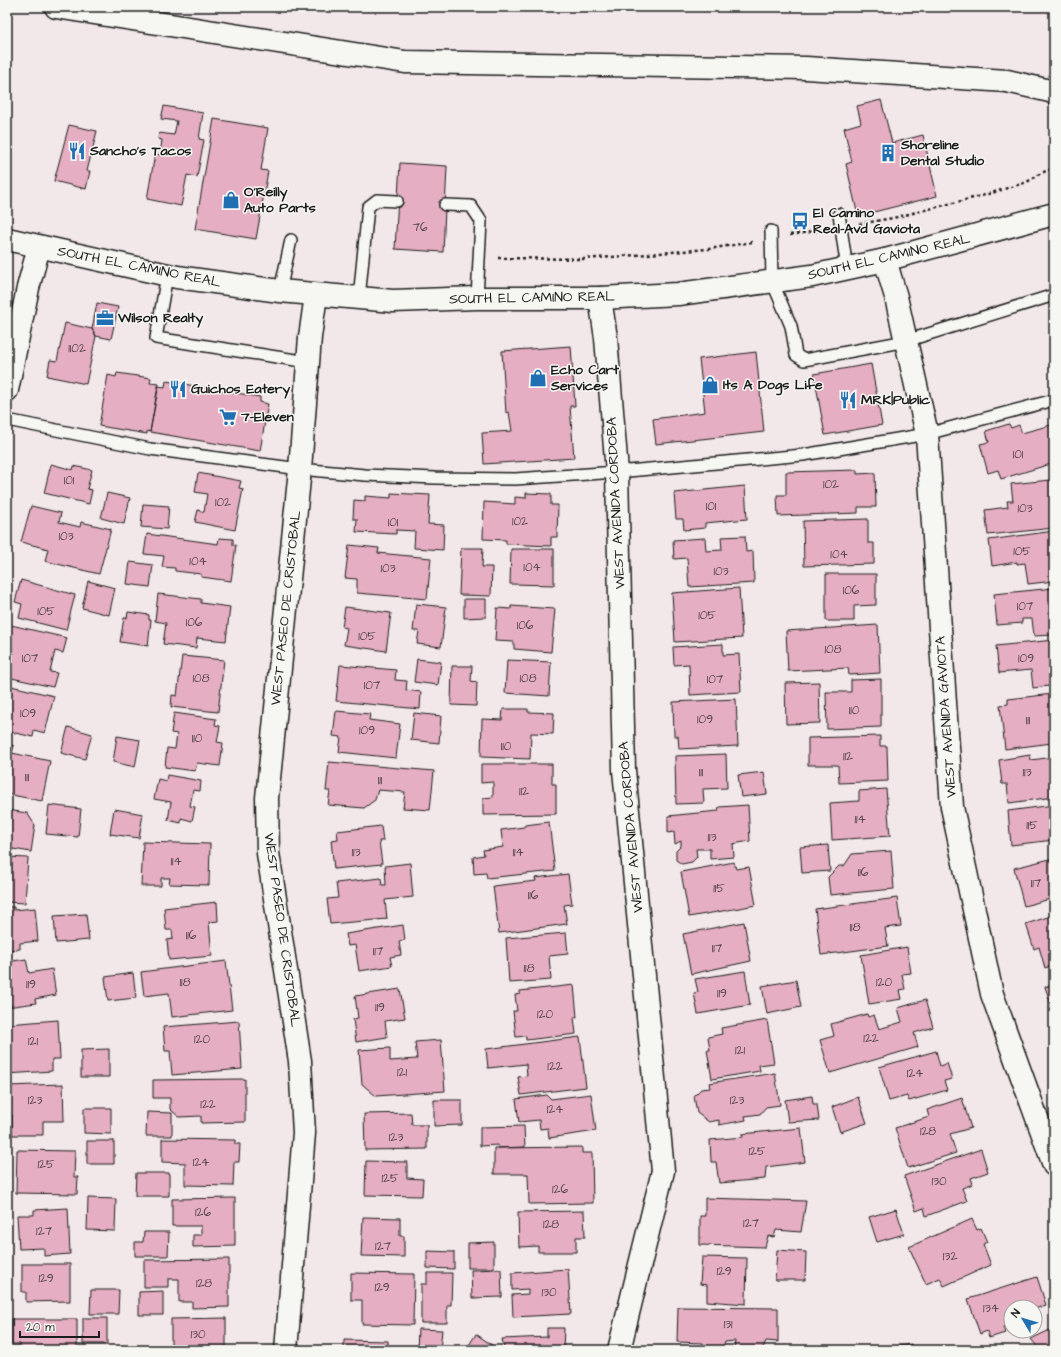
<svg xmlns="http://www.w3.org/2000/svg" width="1061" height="1357" font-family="'Architects Daughter',sans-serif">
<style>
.building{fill:#e6aec3;stroke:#1c1c1c}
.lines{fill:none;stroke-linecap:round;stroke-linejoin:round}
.service-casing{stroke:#1c1c1c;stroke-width:14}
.minor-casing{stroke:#1c1c1c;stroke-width:25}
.primary-casing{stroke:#1c1c1c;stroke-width:25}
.motorway-casing{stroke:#1c1c1c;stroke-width:25}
.path{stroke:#1c1c1c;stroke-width:2.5;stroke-dasharray:3 3;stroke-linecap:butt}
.service{stroke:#f6f6f2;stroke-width:11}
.minor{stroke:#f6f6f2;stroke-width:22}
.primary{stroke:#f6f6f2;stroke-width:22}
.motorway{stroke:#f6f6f2;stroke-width:22}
.labels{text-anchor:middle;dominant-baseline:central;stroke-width:3;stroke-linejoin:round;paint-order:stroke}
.number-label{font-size:12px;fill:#4e4046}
.poi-label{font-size:14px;font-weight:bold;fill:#1c1c1c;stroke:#f6f6f2;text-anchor:start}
.street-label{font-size:14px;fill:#1c1c1c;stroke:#f6f6f2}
</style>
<rect width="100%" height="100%" fill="#f3e8e9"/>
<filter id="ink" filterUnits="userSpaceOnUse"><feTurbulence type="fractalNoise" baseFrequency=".025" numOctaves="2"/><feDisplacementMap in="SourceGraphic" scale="8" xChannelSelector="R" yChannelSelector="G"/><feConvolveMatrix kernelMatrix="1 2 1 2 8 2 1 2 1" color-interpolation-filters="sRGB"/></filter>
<g filter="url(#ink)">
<path class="building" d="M881,100L892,143L923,135L937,196L858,216L846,164L852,162L844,128L861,123L857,106Z
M164,106L203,113L199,139L204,140L197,177L187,175L181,206L147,199L155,154L160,155L162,140L158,139L159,133L174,135L177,121L161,119Z
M214,119L268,128L261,170L268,171L256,239L195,229Z
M69,125L97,131L87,171H90L86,189L54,181Z
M400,163L447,166L443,252L395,249Z
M97,303L118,307L111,339L96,336L92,329Z
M65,323L92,329L96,336L86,384L47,376L50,360L57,361Z
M571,346L575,406H570L574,458L484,464L482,433L512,431L509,412L506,413L502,351Z
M756,352L764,432L656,444L653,419L705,412L699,359Z
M871,364L882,425L825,435L814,374Z
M117,373L151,378L150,383L159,384L150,432L147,431V434L99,426L108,375L116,377Z
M166,381L260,397V402L268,404L260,451L150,432L158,386L165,387Z
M1009,424L1011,428L1019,425L1022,433L1051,425L1054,434V463L1001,479L998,470L988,473L980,444L989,442L986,431Z
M51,464L73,470L74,466L92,470L87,489L92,490L89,504L44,493Z
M857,470V474L875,473L876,507H858V513L778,516L777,495H786V472Z
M198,473L241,481L239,488L243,489L235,530L195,522L198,510L204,512L207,494L195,492Z
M1050,480L1051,482H1054V528L988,535L985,510L1008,507L1007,501H1013L1011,484Z
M745,486L747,519L705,523V528L684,530L683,519H676L674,493Z
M107,493L130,498L124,524L101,518Z
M391,493L430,495L428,524L444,525L443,550L414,548L415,531L396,530V534L356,532L357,519H353L354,500L365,501V496L391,498Z
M526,493L551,494V505H558L557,537H551V546L506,544V540L483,539L484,502L515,504V497L526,498Z
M143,504L169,506L167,529L141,527Z
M31,506L61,513L59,522L80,527L81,522L111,529L99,574L45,561L48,549L21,542Z
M868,519V543H874V564L804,566L803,521Z
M1054,531V581L1028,584L1025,563L1017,564V562L992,566L989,540Z
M147,534L218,544L219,538L233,539V545H236L231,581L201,577V574L175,571V568L162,567L164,556L144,554Z
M745,536L746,552L753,551L754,583L689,587L687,558L674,559L673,540L705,538L706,551L722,550L721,537Z
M349,545L379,548L378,553L431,558L427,599L357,593V579L345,578Z
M461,548H483L482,567H492L491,596L459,595Z
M511,549H554V585L510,584Z
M130,562L153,565L150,587L127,584Z
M826,574H876V605L854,606V621H826Z
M21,580L75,595L66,630L19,618L22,604L15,602Z
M88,581L115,588L109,615L82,608Z
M739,588L742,638L675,642L672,593Z
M1054,588V635L1034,636L1032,619H1022V623L997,625L994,594Z
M158,594L201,599V603L230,607L226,641L197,638L196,648L163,644L166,623L155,621Z
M464,599H486V617L464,618Z
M416,604L446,607L441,647L417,644L419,631H413Z
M511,606L555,609L551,652L514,649V642L495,641L497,608L511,609Z
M345,607L391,613L386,651L344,645L347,628L342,627Z
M128,612L149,615V620H151L148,646L120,642L124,618H127Z
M11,625L67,638L63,653L55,651L50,672L57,673L53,687L7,677L8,663H7V644Z
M878,625L880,673L849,675L848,668L788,671L786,631Z
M1054,640V689H1050L1049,686L1033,688L1031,670L999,673L996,646Z
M723,644V655L739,654L741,692L690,695L689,664L674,665L673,647Z
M182,656L224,660L218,712L171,707L172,695L177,696Z
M417,659L441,662L438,685L414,682Z
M507,660L551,662L549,696L505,693Z
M340,665L396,670L395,680L407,681L406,690L421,692L420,709L336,701Z
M452,666H472L471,681L477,682L476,706L451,705Z
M881,679V727L827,729L826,692H851V680Z
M819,682L820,723L786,724L785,683Z
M7,685L54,696L45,733L34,730L33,737L7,731Z
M1053,694L1054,735H1051L1052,743L1005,749L1000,705L1008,704V699Z
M736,699L738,746L679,749L678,736H674L673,702Z
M503,709H528V712L554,713L553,734L531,733L530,759L481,757L482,719L502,720Z
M336,711L370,714L369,720L400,724L396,758L339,752L341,737L333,736Z
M174,713L216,719L215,725L220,726L217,742L223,743L220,766L197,763L195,771L165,767L167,748L175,749L177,734L171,733Z
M414,713L441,716L439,743L411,740Z
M68,727L92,734L85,759L61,753Z
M117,736L140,740L135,767L113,762Z
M880,736V746H887L888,781L839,783L838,765H808V738Z
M7,744L14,746L12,753L50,761L42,801L7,794Z
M726,754L727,788L703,789L704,803L676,804L675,756Z
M1030,755L1031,760L1054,757V797L1009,803L1007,784H1002L999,760Z
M329,762L434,771L430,810L403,808L405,792L378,790L375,800L364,808L328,805L330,791H326Z
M481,764H552V784H556V814L483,815V798L493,797V782L481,783Z
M764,772L767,794L741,797L738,775Z
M167,775L201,781L200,791L193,790L190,806L195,807L192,821L181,818V823L168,820L171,802L154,799L158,779L166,781Z
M886,789L890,836L832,840L830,803L859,801V791Z
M49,805L81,809L78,837L46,834Z
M748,805L750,841L733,844L734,857L710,859V849H696L697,857L692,862L682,864L676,860V851L681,846V841L675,844L674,832L668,833V816L718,811L719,807Z
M1054,805V840L1011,845L1008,811Z
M114,809L143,814L139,838L110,834Z
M7,810L27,813L35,825L31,852L7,848Z
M549,822L555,871L487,878L486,873L474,874L473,857L484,855L483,850L503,847L501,830L524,827L525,825Z
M381,826L383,841H379L382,864L334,869L331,840L338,839L337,831Z
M143,842L210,844L209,885L169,884L170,878H161V886H141Z
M828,845L830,871L802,873L800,847Z
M891,851L894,889L830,895L828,877L839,866H844L852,854Z
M7,857L28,858L25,903L7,902Z
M1054,858V898L1024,906L1014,868Z
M734,862L736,869L749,867L756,905L689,917L681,872Z
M410,863L413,897L385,900L387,919L330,924L327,899L338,898L336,883L381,878L382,885H386L385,866Z
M568,874L572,904L564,905L567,924L499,933L493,886L536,881L535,878Z
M897,898L901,926L885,928L888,946L821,955L815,909Z
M217,902L218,921L209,922L212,956L169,960L167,940L173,939L172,930H166L164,908Z
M7,907H14V910L35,908L38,941L20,943V949L7,950Z
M86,914L89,940L56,943L54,916Z
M1054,915V965L1045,968L1039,947L1034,949L1026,924Z
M744,922L751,961L691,974L683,934Z
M403,925L405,940L399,941L401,955L390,957L392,966L359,971L355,945L348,946L346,934Z
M566,933L568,954L549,956L551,980L509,983L506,938Z
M907,947L911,973L902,974L905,989L900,990L902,999L869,1004L861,955Z
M26,959L29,973L52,969L56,995L35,999L36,1003L7,1007V962Z
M226,961L232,1010L172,1017L169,993L144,996L141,972Z
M745,971L750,1005L698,1014L694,993L698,992L695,979Z
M133,973L136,998L108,1001L105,977Z
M796,980L801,1007L767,1014L762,986Z
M1054,984V1012L1045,987Z
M574,985L577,1017H574L576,1034L526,1040V1036L516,1037L513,1011H517L515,995L520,994V991Z
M400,989L405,1018L385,1021L387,1037L356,1042L353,1019L358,1018L355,996Z
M925,1000L933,1027L914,1033L918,1047L830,1073L820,1040L834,1036L831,1024L867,1014L868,1017L874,1015L879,1029L902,1022L898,1008Z
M58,1020L60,1059H52V1071L7,1074V1024Z
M767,1020L774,1063L759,1065L760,1071L712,1079L707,1050H710L708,1037L722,1034L721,1028Z
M239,1021L242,1069L172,1075L170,1051H165L163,1027Z
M580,1037L586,1087L521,1095L518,1077L527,1076L526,1064L488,1068L486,1049Z
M441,1040L445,1091L376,1096L362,1084L359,1050L390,1048V1061L417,1059L415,1042Z
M109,1049V1077H81V1050Z
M936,1051L940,1066L947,1063L952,1079L944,1081L947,1090L909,1101L907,1096L889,1101L879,1067Z
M775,1073L780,1105L766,1107L760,1114L745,1116L746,1120L719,1125V1120L709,1122L697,1113L694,1096L701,1089L710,1088L709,1083Z
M245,1079V1122L201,1123V1116L179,1117L170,1109V1098H153V1080Z
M63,1084L64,1121H43V1135H12V1115H7V1086Z
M591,1094L596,1131L549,1138L548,1128L540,1129L539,1120L519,1122L516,1099L547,1095L551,1099Z
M812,1096L813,1104H817L819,1120L788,1122L785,1100Z
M858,1097L867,1123L840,1132L832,1107Z
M962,1098L971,1128L950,1134L956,1153L908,1168L895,1128L929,1117L927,1110Z
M434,1100H462V1125L434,1126Z
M84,1108H111V1134L84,1133Z
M147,1112L172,1113V1136H146Z
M411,1113L412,1125H427V1149L365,1150L364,1114Z
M524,1126L525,1147L498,1148V1145L480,1146V1127Z
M801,1128L805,1162L766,1167L765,1179L719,1183L716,1162H711L710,1140L743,1137L742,1134Z
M162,1139L235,1140V1144H240L239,1162H234L233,1186L185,1185V1163L162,1162Z
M87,1141H114V1164H87Z
M582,1147V1153H592L593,1203L529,1204L528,1174H494V1148Z
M981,1149L988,1172L971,1178L973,1184L962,1188L967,1201L926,1216L924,1208L916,1211L904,1176Z
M17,1150L75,1151L74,1177H78L77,1194L16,1193Z
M366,1161L407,1162V1178L423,1179L422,1196L365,1195Z
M136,1173H169V1196H135Z
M88,1198L116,1199L115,1231L87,1230Z
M235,1198V1246L193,1247V1235H201V1226H172V1199Z
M705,1198L806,1201L801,1232L776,1230L774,1237L768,1236L765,1247L700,1245V1216H705Z
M68,1208L70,1254L44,1256V1248L19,1249L17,1215H34V1210Z
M896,1209L904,1234L877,1242L869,1217Z
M584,1211L585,1237H576V1252H538V1246L519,1247L518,1212Z
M363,1217L400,1218V1236H404V1257L361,1256Z
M972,1219L977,1230L981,1228L987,1242L983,1244L991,1265L944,1286L940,1278L926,1284L909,1247Z
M144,1232H169L168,1256H135V1242H143Z
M494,1242V1268H468V1243Z
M777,1250L806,1252L805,1280H775Z
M427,1251L454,1252V1269L427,1268Z
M702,1257L747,1258L746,1304L707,1301V1285L700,1284Z
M229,1259V1307L192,1308V1302H179V1279H168V1287H144V1260Z
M22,1264H70V1301L26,1302V1292H22Z
M501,1269L502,1297L472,1298L471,1270Z
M568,1269L571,1314L513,1317L512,1295L528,1294V1289L512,1290V1273Z
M351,1273L414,1274L413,1325L362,1324V1300H351Z
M427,1273H452L451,1305H447V1323H421V1284H427Z
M1037,1277L1046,1305L1035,1309V1307H1011V1326L1010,1324L1003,1327L1005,1333L989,1338L987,1331L980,1334L968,1299Z
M91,1290H119L118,1314H90Z
M163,1291V1315H139V1292Z
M678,1307L778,1308V1342L766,1341L762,1350L734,1349L735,1341L725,1342L722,1350L703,1349V1343L677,1342Z
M83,1318H107V1344H83Z
M226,1318V1350H171V1319Z
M12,1319H77V1350H20V1344H12Z
M547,1328H564L563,1350H466L476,1334L496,1348H504L502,1339L547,1337Z
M1054,1328V1350H1040L1031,1339Z
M418,1329L442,1330L440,1350H417Z
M344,1340L388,1341V1350H344Z
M911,1344L912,1350H878Z
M147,1346V1350H117V1349Z"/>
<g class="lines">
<g class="service-casing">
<path id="service" d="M445,205L471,206L481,221L477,298
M839,214L847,269
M771,231L772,281L791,326L796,355L804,360L906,341L1054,295
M167,275L156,338L308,362
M280,291L291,240
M359,299L368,207L377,200L397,201
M7,420L150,449L300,469L365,475L435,478L515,479L617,472L803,455L927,434L1054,400"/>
</g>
<g class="minor-casing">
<path id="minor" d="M885,260L896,297L927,434L952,807L992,994L1054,1165
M600,298L606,338L617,472L624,770L663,1171L619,1350
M7,390L28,288L39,247
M286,1350L304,1133L300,1061L268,853L267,798L300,469L310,337L316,295"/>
</g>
<g class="primary-casing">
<path id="primary" d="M7,239L177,277L280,291L393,301L477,298H600L678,294L812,276L885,260L1054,214"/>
</g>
<g class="motorway-casing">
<path id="motorway" d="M56,7L405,62L806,68L1007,81L1050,91L1054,93"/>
</g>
<path class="path" d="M859,224L893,218L985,195L1027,182L1041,173L1054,168
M790,235L823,230
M498,258L586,259L709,249L752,242"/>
<use href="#service" class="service"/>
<use href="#minor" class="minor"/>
<use href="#primary" class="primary"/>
<use href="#motorway" class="motorway"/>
</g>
</g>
<defs>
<g id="restaurant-bare" transform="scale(1.38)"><path d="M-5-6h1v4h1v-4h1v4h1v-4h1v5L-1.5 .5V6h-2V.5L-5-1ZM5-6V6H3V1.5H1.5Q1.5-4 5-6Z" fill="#1f6fb2" stroke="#f6f6f2" stroke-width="2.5" paint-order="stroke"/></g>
<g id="building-bare" transform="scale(1.38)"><path d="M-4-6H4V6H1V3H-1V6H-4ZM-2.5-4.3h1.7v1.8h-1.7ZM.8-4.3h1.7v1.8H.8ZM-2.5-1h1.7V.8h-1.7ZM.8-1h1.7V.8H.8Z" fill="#1f6fb2" stroke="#f6f6f2" stroke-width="2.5" paint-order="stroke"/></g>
<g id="shop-bare" transform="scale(1.38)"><path d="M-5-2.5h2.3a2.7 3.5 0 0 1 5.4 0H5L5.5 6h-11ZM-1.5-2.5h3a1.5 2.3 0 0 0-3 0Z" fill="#1f6fb2" stroke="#f6f6f2" stroke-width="2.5" paint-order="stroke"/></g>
<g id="bus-bare" transform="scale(1.38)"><path d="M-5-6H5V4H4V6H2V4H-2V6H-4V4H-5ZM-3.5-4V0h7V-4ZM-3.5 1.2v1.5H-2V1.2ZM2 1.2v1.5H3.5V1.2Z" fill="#1f6fb2" stroke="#f6f6f2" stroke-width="2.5" paint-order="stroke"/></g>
<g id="office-bare" transform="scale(1.38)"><path d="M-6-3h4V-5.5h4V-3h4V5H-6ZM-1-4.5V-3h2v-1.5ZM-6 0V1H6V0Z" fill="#1f6fb2" stroke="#f6f6f2" stroke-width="2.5" paint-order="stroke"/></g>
<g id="supermarket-bare" transform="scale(1.38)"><path d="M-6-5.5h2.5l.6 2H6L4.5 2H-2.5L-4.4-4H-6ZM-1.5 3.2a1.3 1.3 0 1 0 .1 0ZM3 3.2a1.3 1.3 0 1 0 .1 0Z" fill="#1f6fb2" stroke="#f6f6f2" stroke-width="2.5" paint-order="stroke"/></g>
</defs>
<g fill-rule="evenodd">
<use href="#restaurant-bare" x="77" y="151"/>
<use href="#building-bare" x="888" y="153"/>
<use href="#shop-bare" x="231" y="200"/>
<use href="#bus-bare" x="800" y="221"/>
<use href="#office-bare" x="105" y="318"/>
<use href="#shop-bare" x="538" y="378"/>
<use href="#shop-bare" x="710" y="385"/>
<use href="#restaurant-bare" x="178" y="389"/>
<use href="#restaurant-bare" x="848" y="400"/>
<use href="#supermarket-bare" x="228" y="417"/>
</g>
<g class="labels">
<g class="number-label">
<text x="420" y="227">76</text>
<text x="77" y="348">1102</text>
<text x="1018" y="454">101</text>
<text x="69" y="480">101</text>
<text x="831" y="484">102</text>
<text x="223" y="502">102</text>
<text x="711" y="506">101</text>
<text x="1025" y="508">103</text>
<text x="520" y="521">102</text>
<text x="393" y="522">101</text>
<text x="66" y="536">103</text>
<text x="1022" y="551">105</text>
<text x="839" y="554">104</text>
<text x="198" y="561">104</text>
<text x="532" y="567">104</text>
<text x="388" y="568">103</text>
<text x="721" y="571">103</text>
<text x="851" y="590">106</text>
<text x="1025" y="606">107</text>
<text x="46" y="611">105</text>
<text x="707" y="615">105</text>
<text x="194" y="622">106</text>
<text x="525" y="625">106</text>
<text x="367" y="636">105</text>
<text x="833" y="649">108</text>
<text x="30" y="658">107</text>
<text x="1026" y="658">109</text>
<text x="201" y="678">108</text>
<text x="528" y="678">108</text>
<text x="715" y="679">107</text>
<text x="372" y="685">107</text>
<text x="854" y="710">110</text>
<text x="28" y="713">109</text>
<text x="705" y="719">109</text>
<text x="1028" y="720">111</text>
<text x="367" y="730">109</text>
<text x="197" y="738">110</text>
<text x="506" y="746">110</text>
<text x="848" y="756">112</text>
<text x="701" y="772">111</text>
<text x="1027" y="772">113</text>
<text x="27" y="777">111</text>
<text x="380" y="780">111</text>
<text x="524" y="791">112</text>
<text x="860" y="819">114</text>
<text x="1032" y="825">115</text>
<text x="712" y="837">113</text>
<text x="356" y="852">113</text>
<text x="518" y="852">114</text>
<text x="176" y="861">114</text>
<text x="863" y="872">116</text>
<text x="1036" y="883">117</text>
<text x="719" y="888">115</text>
<text x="533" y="895">116</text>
<text x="855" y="927">118</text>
<text x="191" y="935">116</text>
<text x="717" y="948">117</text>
<text x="378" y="951">117</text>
<text x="529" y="968">118</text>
<text x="185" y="982">118</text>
<text x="884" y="982">120</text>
<text x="31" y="984">119</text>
<text x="722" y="993">119</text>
<text x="380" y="1007">119</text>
<text x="545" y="1014">120</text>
<text x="871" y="1038">122</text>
<text x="202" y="1039">120</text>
<text x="33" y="1041">121</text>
<text x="740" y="1050">121</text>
<text x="555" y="1066">122</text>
<text x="402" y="1072">121</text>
<text x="915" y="1073">124</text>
<text x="35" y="1100">123</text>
<text x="737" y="1100">123</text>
<text x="208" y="1104">122</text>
<text x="555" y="1109">124</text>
<text x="928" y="1131">128</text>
<text x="396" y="1137">123</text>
<text x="757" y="1151">125</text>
<text x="201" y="1162">124</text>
<text x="46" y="1164">125</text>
<text x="390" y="1178">125</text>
<text x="939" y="1181">130</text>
<text x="560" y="1189">126</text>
<text x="203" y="1212">126</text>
<text x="751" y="1223">127</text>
<text x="551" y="1224">128</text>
<text x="44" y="1231">127</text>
<text x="383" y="1246">127</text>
<text x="950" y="1256">132</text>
<text x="724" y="1271">129</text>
<text x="46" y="1278">129</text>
<text x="204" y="1283">128</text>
<text x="382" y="1287">129</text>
<text x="549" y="1292">130</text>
<text x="991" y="1308">134</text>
<text x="728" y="1324">131</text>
<text x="198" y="1334">130</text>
</g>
<g class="poi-label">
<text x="901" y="145">Shoreline<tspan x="901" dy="16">Dental Studio</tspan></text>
<text x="90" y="151">Sancho's Tacos</text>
<text x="244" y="192">O'Reilly<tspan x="244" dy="16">Auto Parts</tspan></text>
<text x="813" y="213">El Camino<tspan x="813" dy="16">Real-Avd Gaviota</tspan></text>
<text x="118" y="318">Wilson Realty</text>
<text x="551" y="370">Echo Cart<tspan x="551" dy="16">Services</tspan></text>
<text x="723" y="385">Its A Dogs Life</text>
<text x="191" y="389">Guichos Eatery</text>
<text x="861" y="400">MRK|Public</text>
<text x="241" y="417">7-Eleven</text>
</g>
<g class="street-label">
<text transform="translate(889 257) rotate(-13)">SOUTH EL CAMINO REAL</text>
<text transform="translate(139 267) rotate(11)">SOUTH EL CAMINO REAL</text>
<text transform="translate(532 298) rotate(-1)">SOUTH EL CAMINO REAL</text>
<text transform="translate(616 503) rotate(-93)">WEST AVENIDA CORDOBA</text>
<text transform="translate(286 608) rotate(-84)">WEST PASEO DE CRISTOBAL</text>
<text transform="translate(946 717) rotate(-94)">WEST AVENIDA GAVIOTA</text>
<text transform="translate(631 827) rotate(-95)">WEST AVENIDA CORDOBA</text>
<text transform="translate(282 930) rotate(82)">WEST PASEO DE CRISTOBAL</text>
</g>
</g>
<rect width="1061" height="1357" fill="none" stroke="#f6f6f2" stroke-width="24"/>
<rect x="12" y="12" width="1037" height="1333" fill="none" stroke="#1c1c1c" stroke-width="1.5" filter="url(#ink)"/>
<g transform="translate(1023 1319) rotate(308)"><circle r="19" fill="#f6f6f2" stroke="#9f9f9c"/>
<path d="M0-3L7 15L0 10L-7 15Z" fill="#1f6fb2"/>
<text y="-6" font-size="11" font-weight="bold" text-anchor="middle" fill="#1c1c1c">N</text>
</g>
<path d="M20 1331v6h79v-6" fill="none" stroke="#1c1c1c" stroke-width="2"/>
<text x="26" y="1331" font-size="12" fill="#1c1c1c" stroke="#f6f6f2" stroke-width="3" paint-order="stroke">20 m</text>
</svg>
